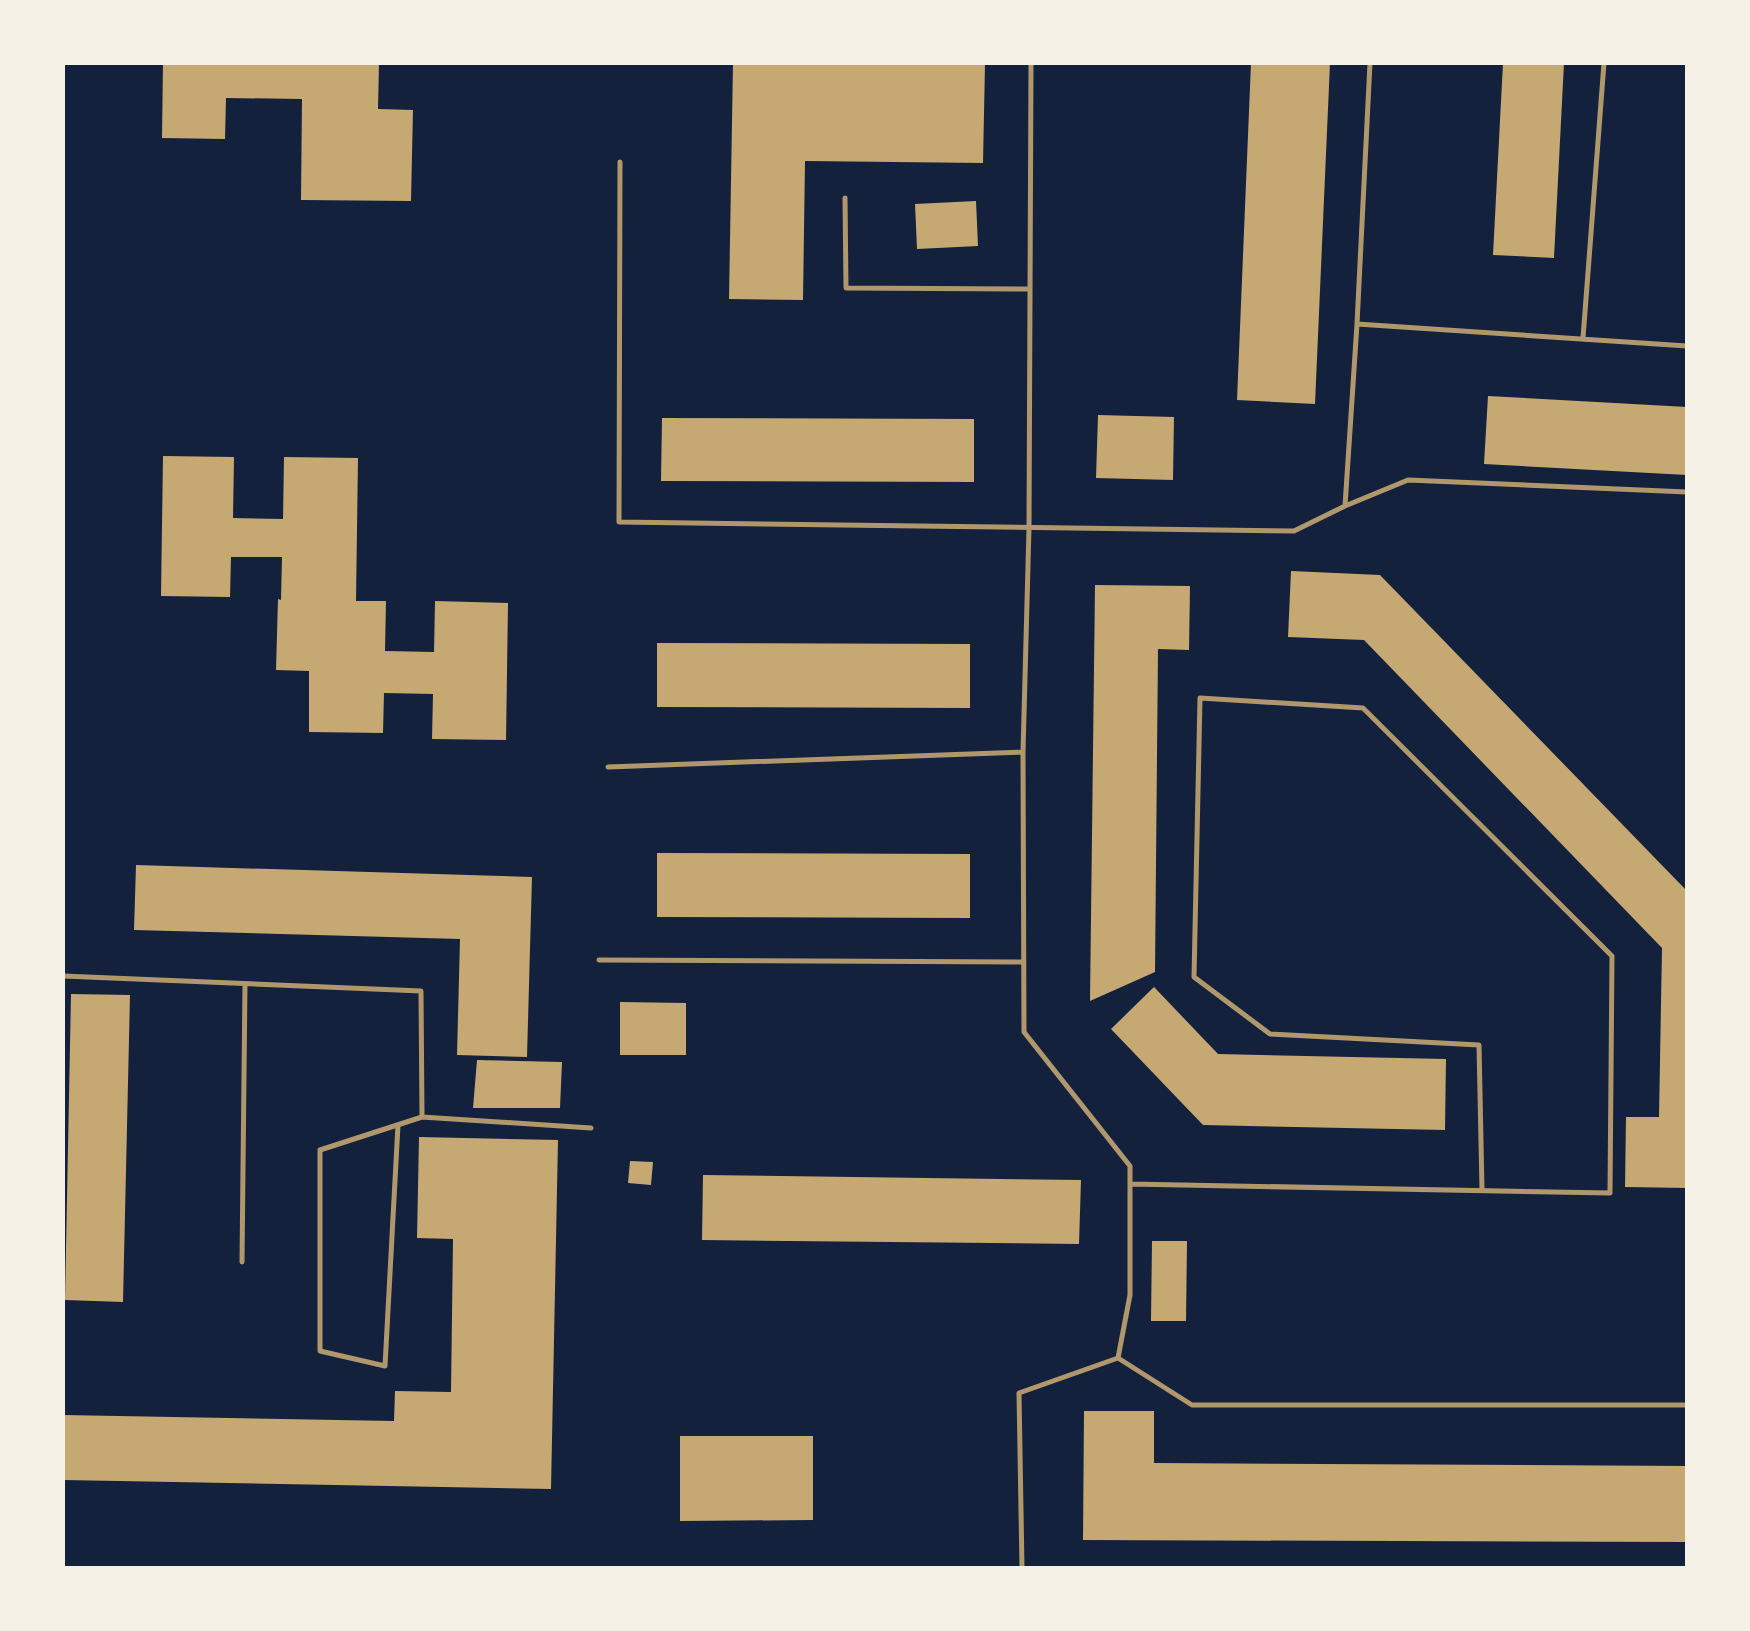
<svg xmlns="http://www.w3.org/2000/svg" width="1750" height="1631" font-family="Inter,sans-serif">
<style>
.building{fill:#c6a872}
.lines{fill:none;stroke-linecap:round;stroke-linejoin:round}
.service{stroke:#b1986c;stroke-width:5}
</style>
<rect width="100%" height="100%" fill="#14213d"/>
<path class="building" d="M163,63H379L378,109L413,110L411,201L301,200L302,99L226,98L225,139L162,138Z
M733,63L985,64L983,163L805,161L803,300L729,299Z
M1251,63H1330L1315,404L1237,400Z
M1503,63H1564L1554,258L1493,255Z
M976,201L978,246L917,249L915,204Z
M1488,396L1687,407V475L1484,464Z
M1098,415L1174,417L1173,480L1096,478Z
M662,418L974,419V482L661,481Z
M163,456L234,457L233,518L283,519L284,457L358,458L356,601H386L385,651L434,652L435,601L508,603L506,740L432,739L433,694L384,693L383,733L309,732V671L276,670L278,599L281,600L282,557H231L230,597L161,596Z
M1291,571L1380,575L1687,891V1188L1625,1187L1626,1117H1659L1662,948L1364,640L1288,637Z
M1095,585L1190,586L1189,650L1158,649L1155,972L1090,1001Z
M657,643L970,644V708L657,707Z
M657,853L970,854V918L657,917Z
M136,865L532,877L527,1057L457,1055L460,939L134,930Z
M1154,987L1218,1054L1446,1059L1445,1130L1203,1125L1111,1029Z
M71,994L130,995L123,1302L65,1300Z
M620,1002L686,1003V1055H620Z
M477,1060L562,1062L560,1108H473Z
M419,1137L558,1140L551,1489L63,1480V1415L394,1421L395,1391L451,1392L453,1239L417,1238Z
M630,1161L653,1162L651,1185L628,1183Z
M703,1175L1081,1180L1079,1244L702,1240Z
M1152,1241H1187L1186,1321H1151Z
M1084,1411H1154V1463L1687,1466V1542L1083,1540Z
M680,1436H813V1520L680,1521Z"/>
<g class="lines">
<path class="service" d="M620,162L619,522L1294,531L1345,506L1357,324L1370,63
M845,198L846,288L1030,289
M1357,324L1687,346
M1583,338L1604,63
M1345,506L1408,480L1687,492
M608,767L1023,752
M599,960L1024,962
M63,976L421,991L422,1117L591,1128
M398,1125L385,1366L320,1351V1150L422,1117
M1130,1184L1610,1193L1612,956L1363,708L1200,698L1194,977L1270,1034L1479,1045L1482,1190
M242,1262L245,984
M1118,1358L1192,1405H1687
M1022,1568L1019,1393L1118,1358L1130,1295V1166L1024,1032L1023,752L1029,528L1031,63"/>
</g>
<rect width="1750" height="1631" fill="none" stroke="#f6f1e7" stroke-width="130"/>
</svg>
